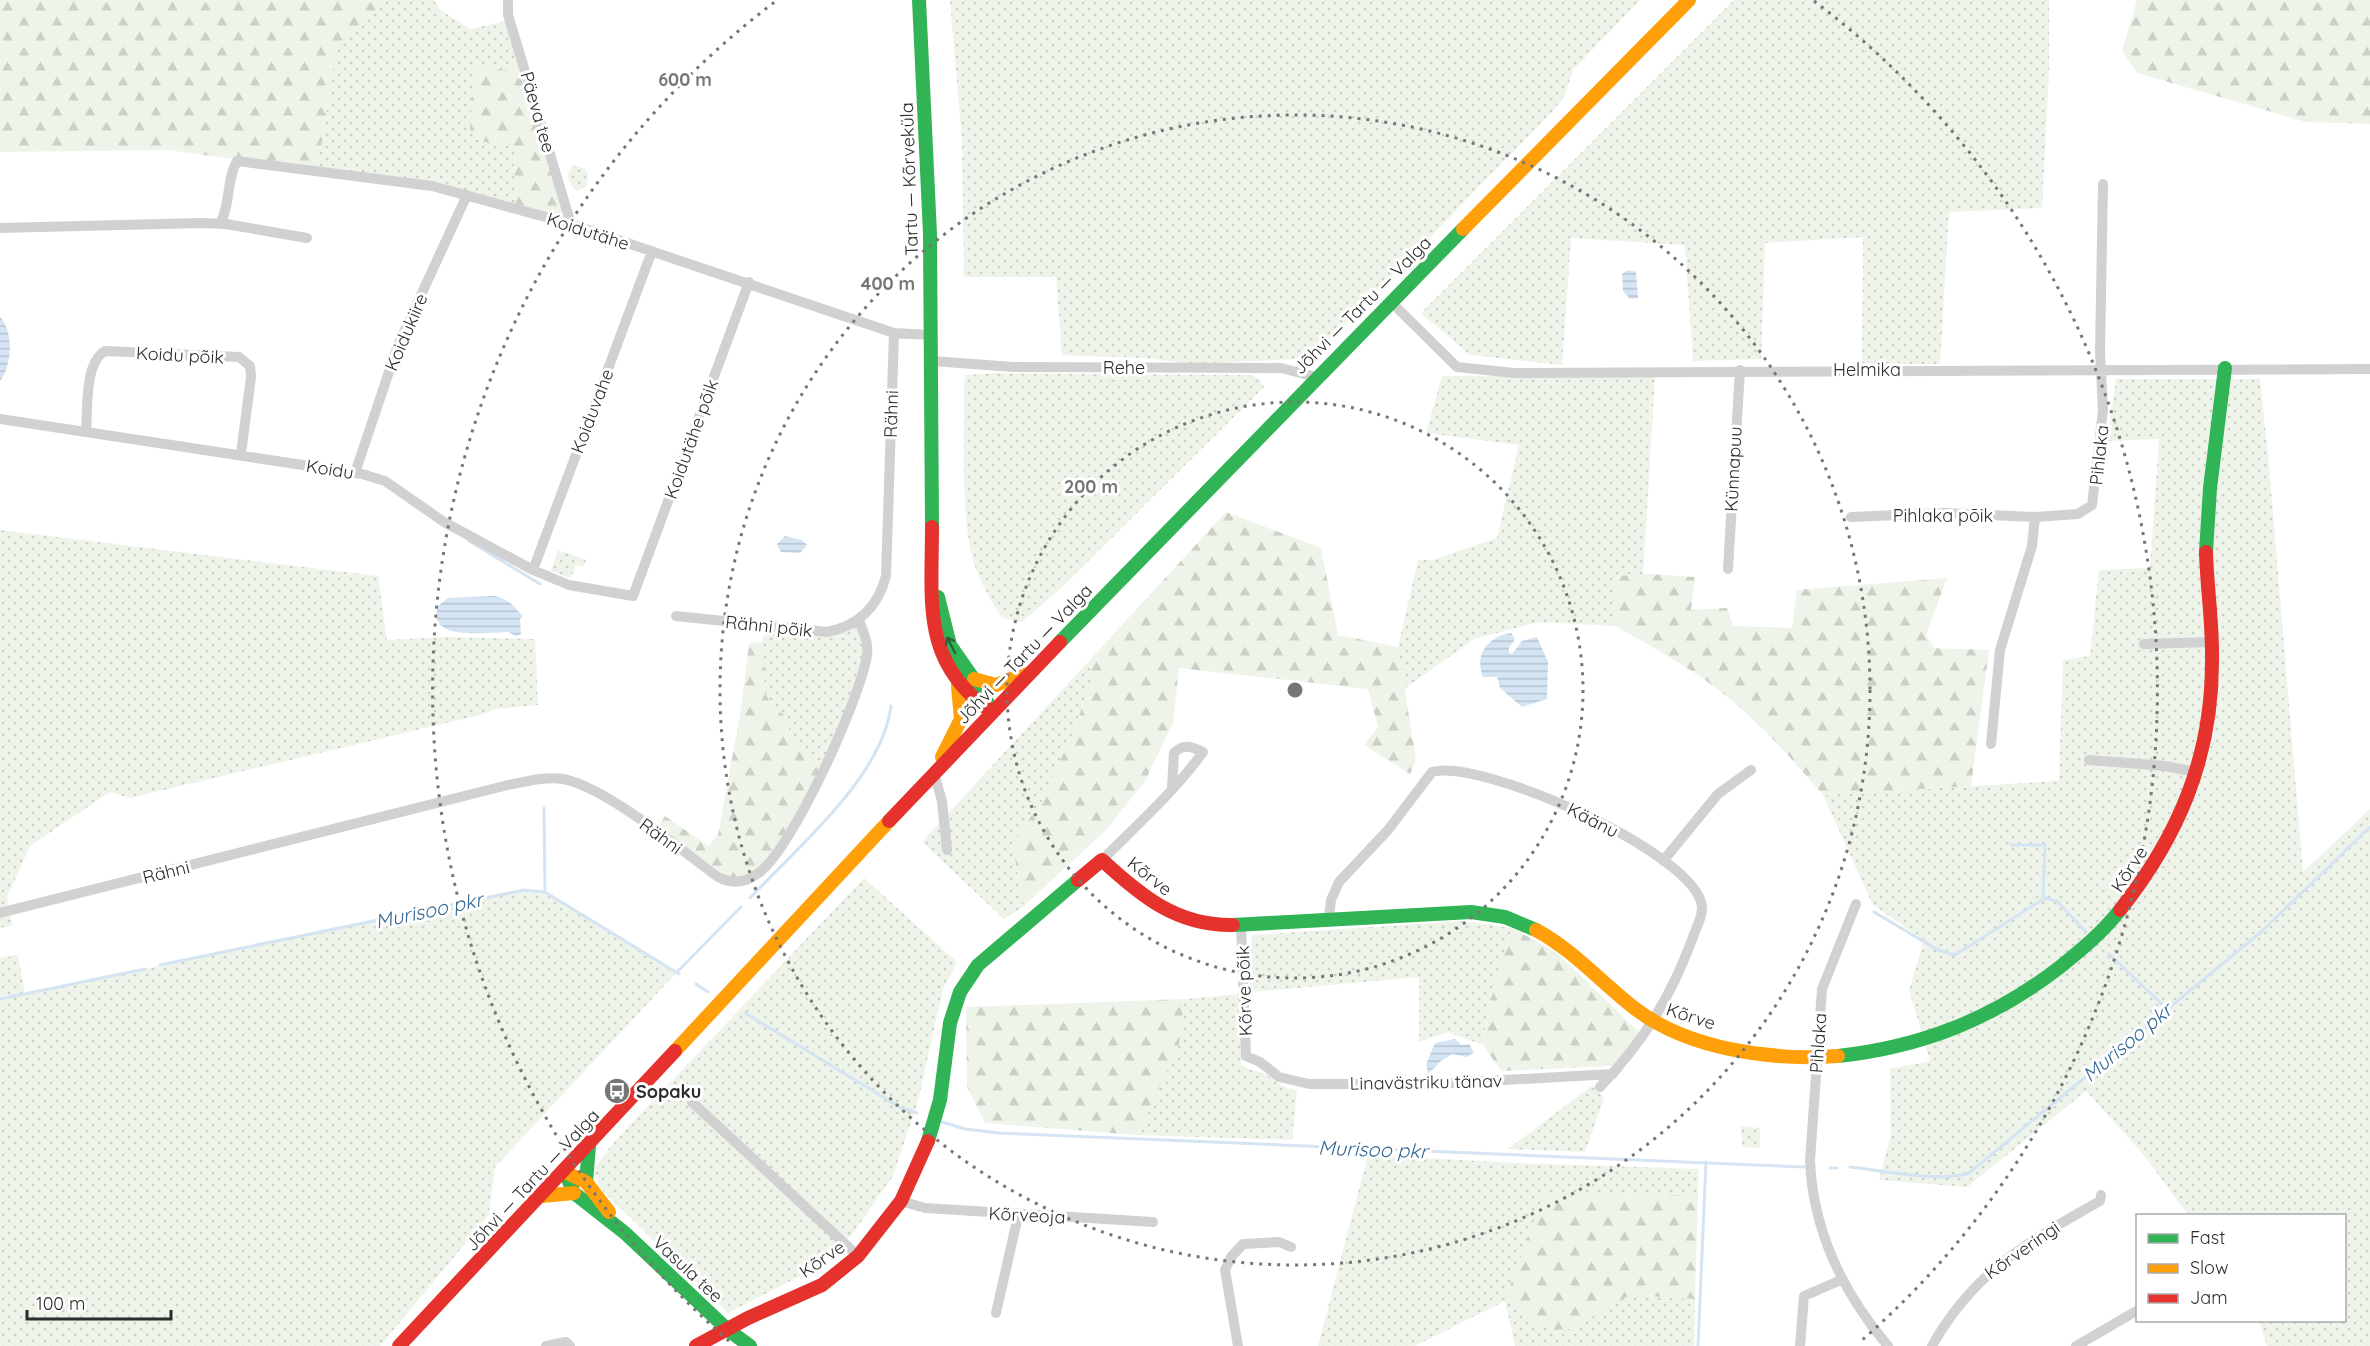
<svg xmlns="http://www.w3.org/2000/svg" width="2370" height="1346" font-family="Quicksand,sans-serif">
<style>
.grass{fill:url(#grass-dots)}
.forest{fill:url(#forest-firs)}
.water{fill:url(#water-rules)}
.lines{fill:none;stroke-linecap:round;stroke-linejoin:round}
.stream{stroke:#d4e4f3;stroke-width:3}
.street{stroke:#d1d1d1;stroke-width:10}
.fast{stroke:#30b455;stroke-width:14}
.slow{stroke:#ff9f0a;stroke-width:14}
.jam{stroke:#e5322d;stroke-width:14}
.oneway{stroke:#2e623c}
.ring{fill:none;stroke:#767676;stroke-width:3;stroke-dasharray:3 6}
.labels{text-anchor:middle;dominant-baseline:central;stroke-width:6;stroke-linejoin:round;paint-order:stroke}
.street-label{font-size:18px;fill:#2c2c2c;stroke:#fff}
.poi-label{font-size:18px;font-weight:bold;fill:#2c2c2c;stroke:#fff;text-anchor:start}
.water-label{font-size:20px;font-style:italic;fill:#336894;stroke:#fff}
.centre{fill:#767676;stroke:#fff;stroke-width:3}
.ring-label{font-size:18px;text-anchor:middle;font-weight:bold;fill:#767676;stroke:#fff;stroke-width:6;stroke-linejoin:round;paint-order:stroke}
</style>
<defs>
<pattern id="grass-dots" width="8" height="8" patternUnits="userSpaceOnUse" patternTransform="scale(1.5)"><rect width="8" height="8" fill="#eef4e9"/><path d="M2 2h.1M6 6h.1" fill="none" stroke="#ccd1c8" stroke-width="1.8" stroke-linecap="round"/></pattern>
<pattern id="forest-firs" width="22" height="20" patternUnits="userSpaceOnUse" patternTransform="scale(1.5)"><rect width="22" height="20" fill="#eef4e9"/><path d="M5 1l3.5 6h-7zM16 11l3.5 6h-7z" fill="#ccd1c8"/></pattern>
<pattern id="water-rules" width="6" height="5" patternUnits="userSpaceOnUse" patternTransform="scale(1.5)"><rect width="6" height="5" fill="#d4e4f3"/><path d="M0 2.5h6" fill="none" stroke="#b6c4d0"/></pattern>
</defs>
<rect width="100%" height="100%" fill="#fff"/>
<path class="grass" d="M386,0H434L439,9L470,29L510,20L524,64L502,71L487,64L476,139L497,146L514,145L516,208L467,195L317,171L337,48Z
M950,0H1640L1573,70L1564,97L1552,112L1312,358L1195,364L1143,358L1062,355L1056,277H964L962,142Z
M1734,0H2049V68L2042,208L1949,212L1940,364H1862L1863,237L1765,243L1761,359L1693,361L1685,245L1571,238L1562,365L1470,355L1421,313Z
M574,165L585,169L588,174L587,186L577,191C568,184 564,173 574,165Z
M993,373L1250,375L1259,379L1264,387L1061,588L1022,622L1002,618C990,598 977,578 972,556C960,507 965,433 964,382L966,375Z
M1442,376L1655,377L1643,575L1614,576L1615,626L1540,622L1474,639L1404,689L1398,647L1418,560H1433L1497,538L1519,445L1426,433Z
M2116,379H2260L2269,466L2303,872L2370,809V1346H2267L2259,1321L2344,1320V1216L2188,1215L2143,1154L2086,1091L1967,1187L1879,1180L1891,1135L1890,1069L1930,1061L1909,990L1924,940L1873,905L1823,795L2059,781L2063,660L2090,656L2099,570L2150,568L2159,439L2107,441Z
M0,530L378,576L387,640L448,637L535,639L538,705L496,709L480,715L130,798L110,792L30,846L7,897L12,925L0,928Z
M558,550L586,560L583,567L576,565L571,578L551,571Z
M859,620L867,655L824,768L792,738L784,715L772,705L765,693L762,643L766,625L827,632Z
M1087,663L1094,673L1072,735L1042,801L1012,843L1024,906L1004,919L922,842Z
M864,878L957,962L943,989L918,1101L893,1176L851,1236L800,1276L728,1313L599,1187L594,1169L614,1142Z
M524,890L545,892L676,973L495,1167L489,1215L380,1346H0V958L18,955L25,994Z
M1464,921L1512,928L1489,1005L1483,1045L1448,1032L1419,1042V977L1252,992L1250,981L1252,935Z
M1240,994L1241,1064C1249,1071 1253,1069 1263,1073C1277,1080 1278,1087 1297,1091L1292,1140L1138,1135L1179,1045L1184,999Z
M1593,1085L1604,1098L1585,1152L1508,1149Z
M1741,1126L1760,1128V1148L1742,1147Z
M1368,1155L1514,1163L1699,1169L1698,1195L1543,1196L1570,1329L1630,1295L1695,1299L1694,1346H1515L1505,1301L1415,1346H1318Z"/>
<path class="forest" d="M0,0H386L337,49L317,171L169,150L0,152Z
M2137,0H2370V124L2306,122L2137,73L2122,51Z
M487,64L502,71L524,64L571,224L516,208L514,145L497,146L476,139L470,131L473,77L477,66Z
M1226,512L1321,548L1338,635L1398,647L1416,760L1410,774L1364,745L1378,727L1368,689L1179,668L1173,723L1145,781L1107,829L1024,906L1012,843L1042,801L1072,735L1094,674L1087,663Z
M1650,574L1695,577L1691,610L1727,608L1733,626L1792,628L1797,590L1947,578L1926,635L1934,648L1989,650L1971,786L1823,795C1792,759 1758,720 1720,691C1687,666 1651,646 1615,626L1614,576Z
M753,642L762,643L763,647L765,693L772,705L784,715L792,738L824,768L802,814L758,874L734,878L721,872L657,827L665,816L708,846L718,835L740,715L749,645Z
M1512,928L1556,952L1639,1032L1628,1050L1613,1066L1501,1071L1483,1045L1489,1006Z
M1184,999L1179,1045L1138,1135L985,1123L967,1087L966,1007Z
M1698,1195L1695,1299L1630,1295L1570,1329L1550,1330L1527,1318L1505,1300L1543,1196Z"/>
<path class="water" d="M1628,270L1636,272L1638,298L1630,299L1623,291L1622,274Z
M0,317C14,331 12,367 0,381Z
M785,536L802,540L807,545L800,553L781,552L777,544Z
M495,596C511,600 513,607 523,616L520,619L521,634L516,636L508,632C487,632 426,642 438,606L448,598Z
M1511,633L1515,639L1509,648V653L1512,654L1522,641L1537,637L1548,662L1547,699L1522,707L1500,688L1497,677H1483C1474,654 1488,637 1511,633Z
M1455,1039L1461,1045L1469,1044L1474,1052L1467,1057L1452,1054L1441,1061L1428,1074L1426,1064L1435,1043Z"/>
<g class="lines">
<path class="stream" d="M469,541L540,584
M544,808L545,892
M2011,845H2045L2043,899
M750,898C799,846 882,777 891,706
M1874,912L1938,950L1955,955L2045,898L2057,901L2086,932
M2109,954L2168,1010
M160,965L524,890L545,892L679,974
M677,972L741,907
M696,984L708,992
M0,999L145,969
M745,1013L901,1108L917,1113
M942,1122L965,1129L999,1133L1804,1167
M1850,1167C1881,1170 1941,1183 1969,1173L2261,932L2370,827
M1830,1168H1837
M1698,1346L1706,1162"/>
<path class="street" d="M508,0V15L571,224
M220,224C231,204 226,180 237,161L432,186L571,224L894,333L931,335
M0,228L201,223L226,224L307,238
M1391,302L1457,367L1514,373L2370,369
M932,361L1013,367L1281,368L1316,377
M0,419L362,474L385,481L444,522L533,570L569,585L633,596L749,282
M86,432C88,410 84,363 105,351L239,357L250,366L251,377L241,454
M355,473L398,345L467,195
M1851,517L1945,513L2035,517L2078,514L2092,505L2103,410L2100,352L2103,184
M1728,569L1740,370
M533,570L652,251
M676,616L827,632C858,626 878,607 886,576L894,333
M2144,644L2213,642
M1991,744L2000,650L2032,546L2035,517
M2089,760L2165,766L2196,772
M934,773L942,801L947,850
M1102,860C1136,826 1175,791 1203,752C1192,747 1184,743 1174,753L1172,787
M1663,861L1718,794L1751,770
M1856,904L1822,989L1810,1161C1813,1230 1843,1293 1888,1346
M0,913L508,785C526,782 545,776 563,779C606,787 681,850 718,877C732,884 745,883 757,874C791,853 861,697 867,655C869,643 863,632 859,620
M1329,918L1331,900L1339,882L1388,830L1432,772C1482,758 1698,854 1702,907C1703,916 1696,928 1693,937C1671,997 1644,1041 1600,1087
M1241,925L1246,1056L1260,1062L1279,1077L1309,1084H1433L1613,1074
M692,1102L858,1256
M901,1201L925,1208L1153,1222
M996,1313L1018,1216
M546,1346L566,1342L570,1346
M1238,1346L1225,1270L1231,1257L1243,1244L1279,1242L1291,1247
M1800,1346L1804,1296L1841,1280
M1932,1346C1974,1271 2028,1242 2100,1201L2101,1195
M2076,1346L2138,1310"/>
<path class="fast" d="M919,0L930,234L932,527
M2206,552L2210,488L2225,368
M938,597L950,645L982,691L992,712
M1060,642L1463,229
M1233,925L1471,912L1505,917L1536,930
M1838,1056C1921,1047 1993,1019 2060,967C2081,950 2103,932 2120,910
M928,1141L940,1100L950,1023L960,992L978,965L1078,880
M565,1172L574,1193L625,1233L728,1330L750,1346
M586,1182L589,1146"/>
<path class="slow" d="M1463,229L1689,0
M974,679L996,685L1023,674
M942,757L961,719L958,686
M1536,930C1573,950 1600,981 1633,1007C1686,1049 1771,1061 1838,1056
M675,1051L889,821
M565,1172L586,1182L609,1212
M542,1196L574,1193"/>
<path class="jam" d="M932,527C932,604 921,663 992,712
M889,821L1060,642
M1078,880L1102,860C1141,896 1177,926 1233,925
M2120,910C2178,837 2212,758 2212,662C2213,625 2207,589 2206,552
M399,1346L675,1051
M696,1346L748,1318L822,1285L858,1256L901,1201L928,1141"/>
</g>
<defs><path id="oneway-shaft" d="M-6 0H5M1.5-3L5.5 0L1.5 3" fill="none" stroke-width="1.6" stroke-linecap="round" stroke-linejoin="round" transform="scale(1.5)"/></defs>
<use class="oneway" href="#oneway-shaft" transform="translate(951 645) rotate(-117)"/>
<g class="ring">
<circle cx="1295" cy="690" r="288"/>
<circle cx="1295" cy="690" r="575"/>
<path d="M729 1341A863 863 0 0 1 776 1M1814 1A863 863 0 0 1 1861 1341"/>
</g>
<defs>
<g id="bus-disc" transform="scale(1.35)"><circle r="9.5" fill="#767676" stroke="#fff"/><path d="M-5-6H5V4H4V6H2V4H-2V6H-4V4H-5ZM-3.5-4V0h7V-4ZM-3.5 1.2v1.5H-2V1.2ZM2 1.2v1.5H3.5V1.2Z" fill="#fff"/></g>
</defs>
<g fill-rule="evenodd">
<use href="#bus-disc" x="617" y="1091"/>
</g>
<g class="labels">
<g class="street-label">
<text transform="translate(538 112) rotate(74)">Päeva tee</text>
<text transform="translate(909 179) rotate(-92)">Tartu — Kõrveküla</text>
<text transform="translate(588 231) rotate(18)">Koidutähe</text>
<text transform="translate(1362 305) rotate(-45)">Jõhvi — Tartu — Valga</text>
<text transform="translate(406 332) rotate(-67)">Koidukiire</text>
<text transform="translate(180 355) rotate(3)">Koidu põik</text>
<text x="1124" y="367">Rehe</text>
<text x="1867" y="369">Helmika</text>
<text transform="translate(592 411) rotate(-69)">Koiduvahe</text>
<text transform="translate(891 414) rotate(-88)">Rähni</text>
<text transform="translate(691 439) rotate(-70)">Koidutähe põik</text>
<text transform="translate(2099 455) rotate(-84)">Pihlaka</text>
<text transform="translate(330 469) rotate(9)">Koidu</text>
<text transform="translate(1733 469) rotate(-87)">Künnapuu</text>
<text x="1943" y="515">Pihlaka põik</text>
<text transform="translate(769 626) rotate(6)">Rähni põik</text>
<text transform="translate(1024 654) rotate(-46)">Jõhvi — Tartu — Valga</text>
<text transform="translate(1593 820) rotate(27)">Käänu</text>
<text transform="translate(661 836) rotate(36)">Rähni</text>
<text transform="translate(2129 869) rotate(-57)">Kõrve</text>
<text transform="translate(166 872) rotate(-14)">Rähni</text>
<text transform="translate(1150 876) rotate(38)">Kõrve</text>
<text transform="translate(1244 991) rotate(-92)">Kõrve põik</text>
<text transform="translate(1691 1016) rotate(18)">Kõrve</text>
<text transform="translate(1818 1043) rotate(-86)">Pihlaka</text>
<text transform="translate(1426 1082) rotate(-1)">Linavästriku tänav</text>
<text transform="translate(532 1180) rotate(-47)">Jõhvi — Tartu — Valga</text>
<text transform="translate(1027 1215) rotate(3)">Kõrveoja</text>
<text transform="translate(2022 1250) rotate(-35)">Kõrveringi</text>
<text transform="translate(822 1259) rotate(-35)">Kõrve</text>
<text transform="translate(688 1269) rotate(43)">Vasula tee</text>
</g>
<g class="poi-label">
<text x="636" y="1091">Sopaku</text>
</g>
<g class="water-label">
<text transform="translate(429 910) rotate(-12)">Murisoo pkr</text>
<text transform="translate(2127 1042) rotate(-40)">Murisoo pkr</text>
<text transform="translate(1373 1149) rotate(2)">Murisoo pkr</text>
</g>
</g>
<circle cx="1295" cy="690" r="9" class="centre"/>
<g class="ring-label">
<text x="685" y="86">600 m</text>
<text x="888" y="290">400 m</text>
<text x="1091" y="493">200 m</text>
</g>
<rect x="2136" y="1214" width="210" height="108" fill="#ffffff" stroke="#ababab" stroke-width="1.5"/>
<rect x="2148" y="1234" width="30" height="9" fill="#30b455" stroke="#ababab" stroke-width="1.5"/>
<text x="2190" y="1244" font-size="18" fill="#2c2c2c">Fast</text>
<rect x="2148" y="1264" width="30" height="9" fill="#ff9f0a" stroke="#ababab" stroke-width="1.5"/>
<text x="2190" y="1274" font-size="18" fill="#2c2c2c">Slow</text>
<rect x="2148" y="1294" width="30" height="9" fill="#e5322d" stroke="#ababab" stroke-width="1.5"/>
<text x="2190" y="1304" font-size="18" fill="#2c2c2c">Jam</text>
<path d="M27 1310v9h144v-9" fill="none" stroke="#2c2c2c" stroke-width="3"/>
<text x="36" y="1310" font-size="18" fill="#2c2c2c" stroke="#ffffff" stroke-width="4.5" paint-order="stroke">100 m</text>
</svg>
